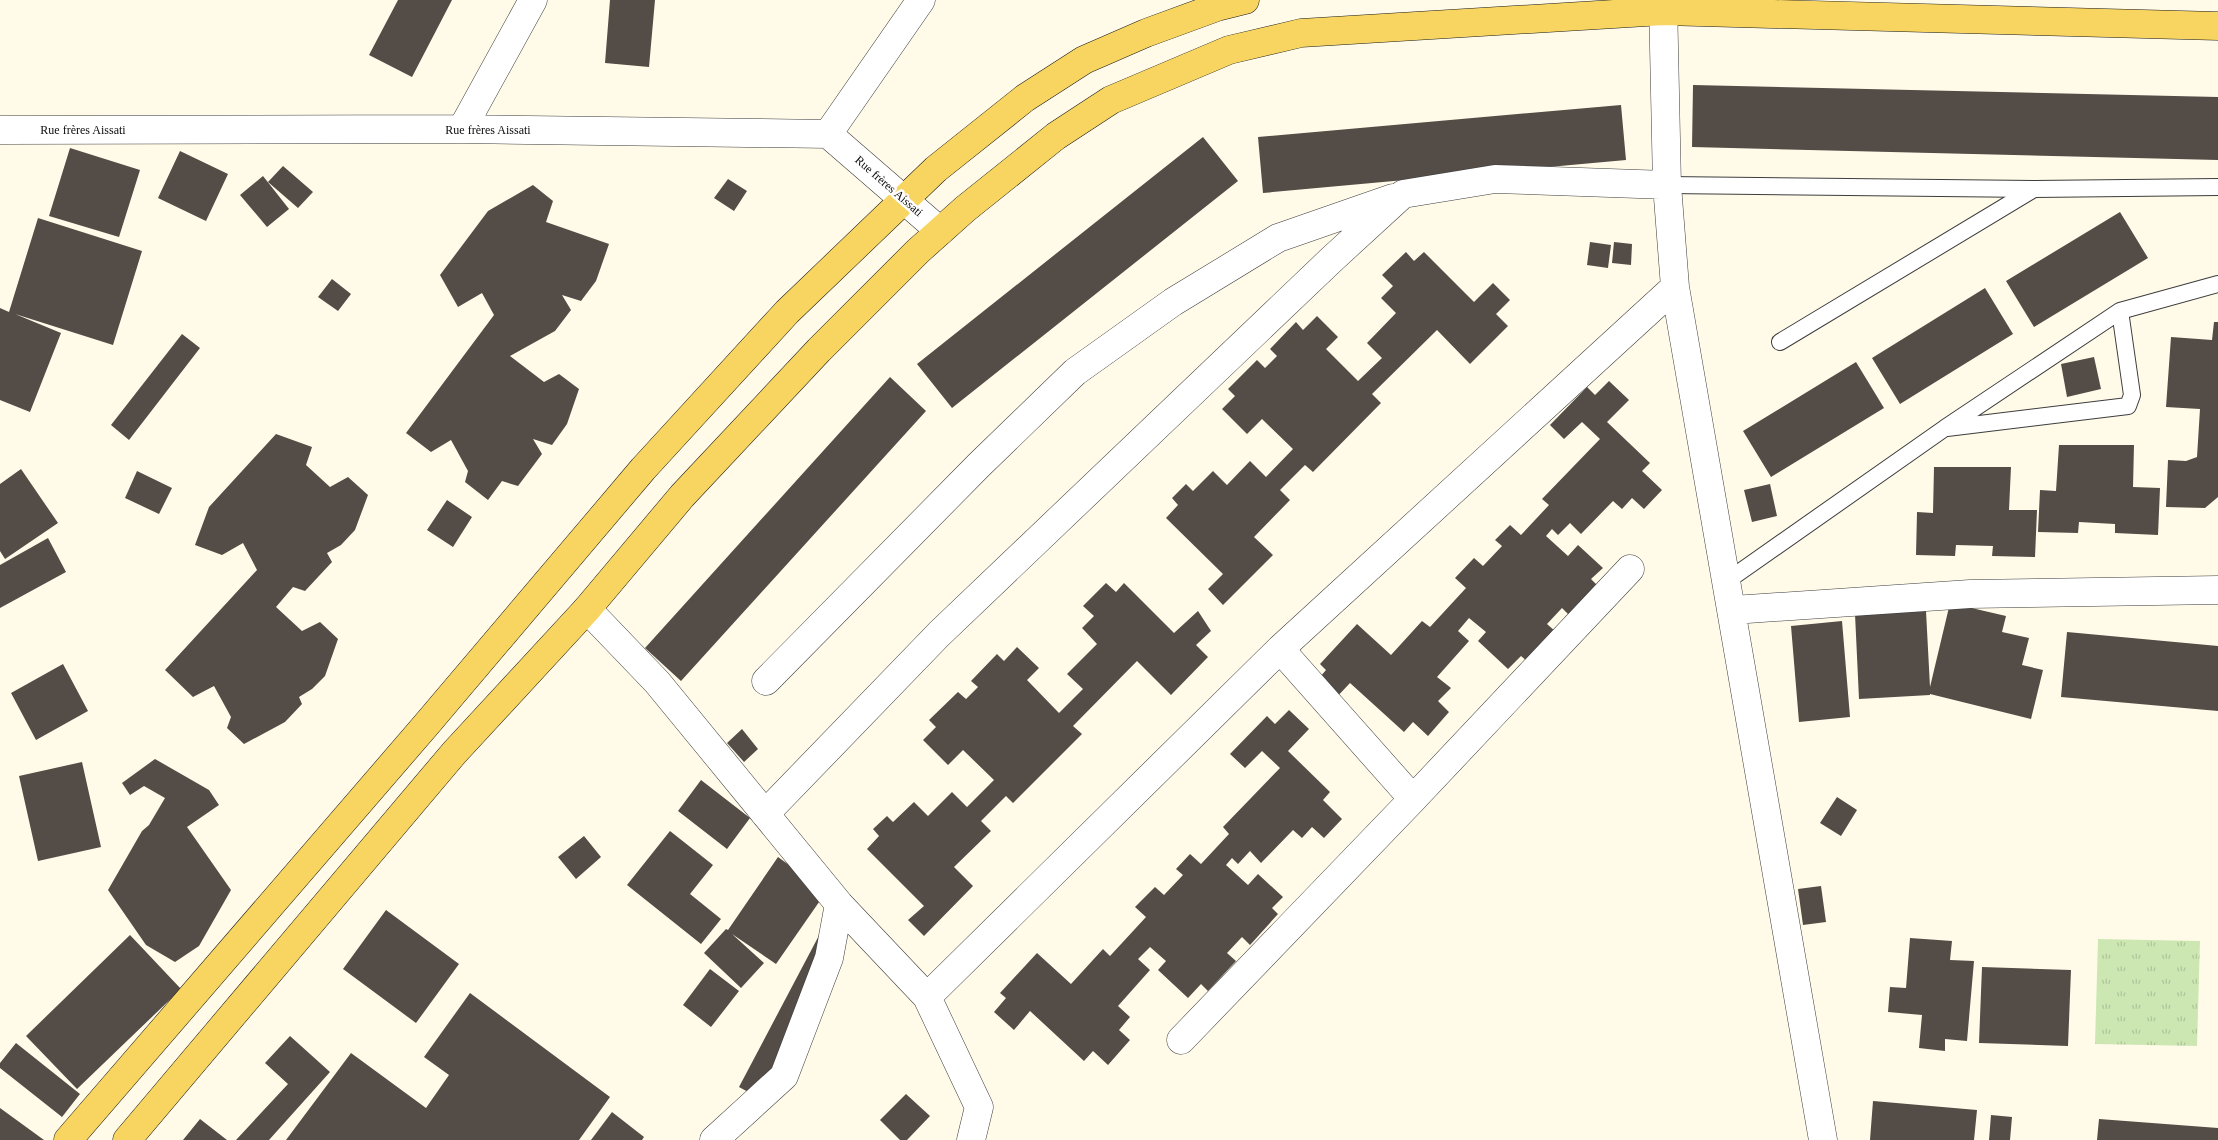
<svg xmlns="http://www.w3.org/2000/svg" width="2218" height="1140" font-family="Georgia,serif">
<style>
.park{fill:url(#park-tufts)}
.building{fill:#534c47}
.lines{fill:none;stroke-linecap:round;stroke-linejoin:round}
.service-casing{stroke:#3d3d3d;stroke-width:18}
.minor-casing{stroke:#3d3d3d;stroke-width:29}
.primary-casing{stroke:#1b1b1b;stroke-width:29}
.service{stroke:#fff;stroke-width:16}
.minor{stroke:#fff;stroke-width:28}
.primary{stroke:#f7d560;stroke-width:28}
.labels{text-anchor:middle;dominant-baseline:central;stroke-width:5;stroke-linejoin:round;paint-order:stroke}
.street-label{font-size:12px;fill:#0a0a0a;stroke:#fff}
</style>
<defs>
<pattern id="park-tufts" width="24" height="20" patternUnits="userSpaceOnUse" patternTransform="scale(1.25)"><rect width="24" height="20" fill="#cde7b3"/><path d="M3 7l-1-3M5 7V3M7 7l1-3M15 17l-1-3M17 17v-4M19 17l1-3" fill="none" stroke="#afc599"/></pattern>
</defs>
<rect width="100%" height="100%" fill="#fffbe8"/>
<path class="park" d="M2098,939L2200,941L2197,1046L2095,1044Z"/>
<path class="building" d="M398,0H452L412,77L369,55Z
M610,0H655L649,67L605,63Z
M1693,85L2218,97V160L1692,147Z
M1621,105L1626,160L1263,193L1258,137Z
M1203,137L1238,181L952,408L917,364Z
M70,148L140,170L119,237L49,216Z
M180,151L228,174L206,221L158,198Z
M283,166L313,192L298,208L268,182Z
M263,176L289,209L267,227L240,195Z
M728,179L747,191L734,211L714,198Z
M533,185L553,201L546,222L609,244L596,281L581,301L562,295L571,310L555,331L510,356L544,382L559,374L579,389L567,424L552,445L533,439L542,454L518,486L502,481L488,500L465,482L468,471L451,440L431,452L406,433L494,315L482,293L458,307L440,275L488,211Z
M2120,212L2148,258L2034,327L2006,281Z
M38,218L142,251L113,345L15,314L61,333L30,412L0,400V308L9,312Z
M1590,242L1611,245L1608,268L1587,265Z
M1614,242L1632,244L1631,265L1612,263Z
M1406,252L1414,261L1424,252L1474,302L1493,283L1510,300L1496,314L1508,326L1470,364L1437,330L1372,394L1381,403L1313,472L1305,465L1280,490L1290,500L1254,537L1273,555L1223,605L1208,589L1223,574L1166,518L1178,505L1172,498L1186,484L1193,491L1213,471L1227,485L1250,461L1266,477L1293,449L1262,419L1247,434L1222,409L1235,396L1228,389L1257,360L1265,368L1277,356L1270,349L1296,322L1303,330L1317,316L1338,337L1326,349L1358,381L1382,358L1367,343L1396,313L1381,298L1393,286L1382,275Z
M332,279L351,294L338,311L318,297Z
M1985,288L2013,334L1900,404L1872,358Z
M2214,322H2218V497L2205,508L2166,507L2168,460L2186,461L2197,457L2200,409L2166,407L2171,337L2212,340Z
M182,334L200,348L129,440L111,425Z
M2094,357L2101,389L2067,397L2061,364Z
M1856,362L1884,408L1771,477L1743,431Z
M890,377L926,411L681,681L645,648Z
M1609,381L1629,400L1607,422L1650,463L1642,471L1662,490L1644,509L1632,498L1622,509L1613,501L1581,534L1570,523L1558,535L1552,529L1546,536L1568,556L1578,545L1603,568L1591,579L1597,585L1570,616L1562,608L1547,624L1556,632L1528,662L1521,656L1508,669L1478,641L1486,632L1469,618L1458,631L1469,641L1437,677L1451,688L1438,701L1449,712L1428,736L1413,722L1404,732L1350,683L1333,701L1314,684L1326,670L1320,664L1357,624L1391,655L1422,621L1430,627L1466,588L1455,578L1474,558L1483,566L1502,546L1495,540L1510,525L1521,535L1549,505L1542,499L1600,439L1582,422L1564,439L1550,425L1587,387L1595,395Z
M276,434L312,447L306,465L330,487L348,477L368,495L355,530L341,545L327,553L332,562L305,591L293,587L276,607L302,631L320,622L338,639L325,676L312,689L299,697L302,704L285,722L244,744L227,728L231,717L214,686L193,697L165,670L257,570L243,543L222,555L195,545L209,507Z
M2059,445H2134L2133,487L2160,488L2158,535L2115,533V524L2079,522L2078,533L2038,532L2040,490L2056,491Z
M1934,467H2011L2009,510H2037L2035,557L1992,556L1993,546L1956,545L1955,556L1916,555L1917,512L1933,513Z
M21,469L58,523L5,559L0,551V484Z
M137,471L172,488L159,514L125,498Z
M1770,484L1777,516L1752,522L1744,490Z
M447,500L472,517L453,547L427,530Z
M48,538L66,572L0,608V565Z
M1106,583L1116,592L1124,583L1174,633L1198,611L1211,631L1196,645L1208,657L1171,695L1137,661L1073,726L1082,734L1013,803L1006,796L981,821L991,831L954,867L973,886L924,936L908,920L924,906L867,849L879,836L873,829L887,816L893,822L914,802L928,816L952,792L967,807L994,780L963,750L948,765L923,740L936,727L929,720L958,692L966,699L978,687L971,681L997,654L1004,661L1017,647L1039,668L1027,680L1059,713L1083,689L1067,674L1097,644L1082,628L1094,616L1083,606Z
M1950,603L2006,616L2002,632L2029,638L2022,665L2043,670L2031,719L1930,694V695L1859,699L1855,614L1926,611L1930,687Z
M1842,621L1850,717L1799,722L1791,626Z
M2067,632L2218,646V711L2061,697Z
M63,664L88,711L36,740L11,693Z
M1289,710L1309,729L1288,751L1330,792L1323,800L1342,819L1324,838L1312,827L1302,838L1293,830L1261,863L1250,851L1238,864L1232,858L1226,865L1248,885L1258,874L1283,897L1272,908L1278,914L1250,945L1242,937L1227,953L1236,961L1208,991L1201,984L1188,998L1158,970L1166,961L1150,947L1138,959L1150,970L1118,1006L1130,1017L1119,1030L1130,1040L1108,1065L1093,1051L1084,1061L1030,1011L1014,1030L994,1012L1006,998L1000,993L1037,953L1071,984L1103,949L1110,956L1146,917L1135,907L1155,887L1164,895L1183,875L1176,869L1190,854L1201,864L1229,834L1223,827L1280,768L1262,751L1245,768L1230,754L1267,716L1275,724Z
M742,729L758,749L744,762L727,743Z
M155,759L209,790L219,805L187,827L231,890L199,946L175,962L146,945L108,890L142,831L149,825L165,798L144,786L130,795L122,783Z
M82,762L101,847L38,861L19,776Z
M701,780L750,818L727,849L678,811Z
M1837,797L1857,810L1841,836L1820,823Z
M670,831L713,865L690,894L721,919L701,944L627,885Z
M584,836L601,857L576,879L558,857Z
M778,857L826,892L776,964L732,934L764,963L741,988L704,953L726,929L728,930Z
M1821,886L1826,922L1803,925L1798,889Z
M386,910L459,964L416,1023L343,969Z
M824,926L846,938L761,1099L739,1087Z
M130,935L181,989L77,1089L26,1036Z
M1910,938L1952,941L1950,960L1974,961L1967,1041L1945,1039V1051L1919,1048L1922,1015L1888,1012L1890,987L1906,988Z
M1982,967L2071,970L2068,1046L1979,1043Z
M710,969L739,991L711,1027L683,1005Z
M470,993L610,1097L579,1140H286L351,1053L426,1108L449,1075L424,1057Z
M290,1036L330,1072L269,1140H236L288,1084L265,1063Z
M16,1043L80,1094L62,1117L0,1068V1063Z
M906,1094L930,1116L907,1140H900L880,1120Z
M1873,1101L1977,1110L1974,1140H1870Z
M0,1108L44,1140H0Z
M612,1112L644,1137L642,1140H591Z
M1991,1115L2012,1117L2010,1140H1989Z
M200,1119L227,1140H183Z
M2099,1119L2218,1128V1140H2097Z"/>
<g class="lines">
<g class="service-casing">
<path id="service" d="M1667,185L2034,189L2218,187
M1780,342L2034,189
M1947,428L2128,406L2132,395L2120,311
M1727,581L1945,428L2120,311L2218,284"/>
</g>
<g class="minor-casing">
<path id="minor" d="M1663,0L1667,185L1675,287L1823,1140
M462,129L533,0
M0,130L462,129L828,134L940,231
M828,134L921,0
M587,609L657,682L839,904L927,997L979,1107L971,1140
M1733,610L1970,594L2218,590
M1280,649L1413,799
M766,681L979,465L1075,372L1173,302L1278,238L1393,198
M765,814L939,634L1331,260L1403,194L1495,179L1667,185
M927,997L1280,649L1675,287
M1181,1040L1413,799L1630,569
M714,1140L784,1076L829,958L839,904"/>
</g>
<g class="primary-casing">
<path id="primary" d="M68,1140L426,725L643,469L787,312L936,169L1025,98L1084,60L1146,33L1217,7L1245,0
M127,1140L454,753L587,609L682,496L819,350L918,251L965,209L1056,136L1111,100L1229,50L1301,33L1663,11L2218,26"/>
</g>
<use href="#service" class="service"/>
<use href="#minor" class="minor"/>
<use href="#primary" class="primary"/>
</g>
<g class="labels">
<g class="street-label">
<text x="83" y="130">Rue frères Aissati</text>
<text x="488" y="130">Rue frères Aissati</text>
<text transform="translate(889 186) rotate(41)">Rue frères Aissati</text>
</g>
</g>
</svg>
